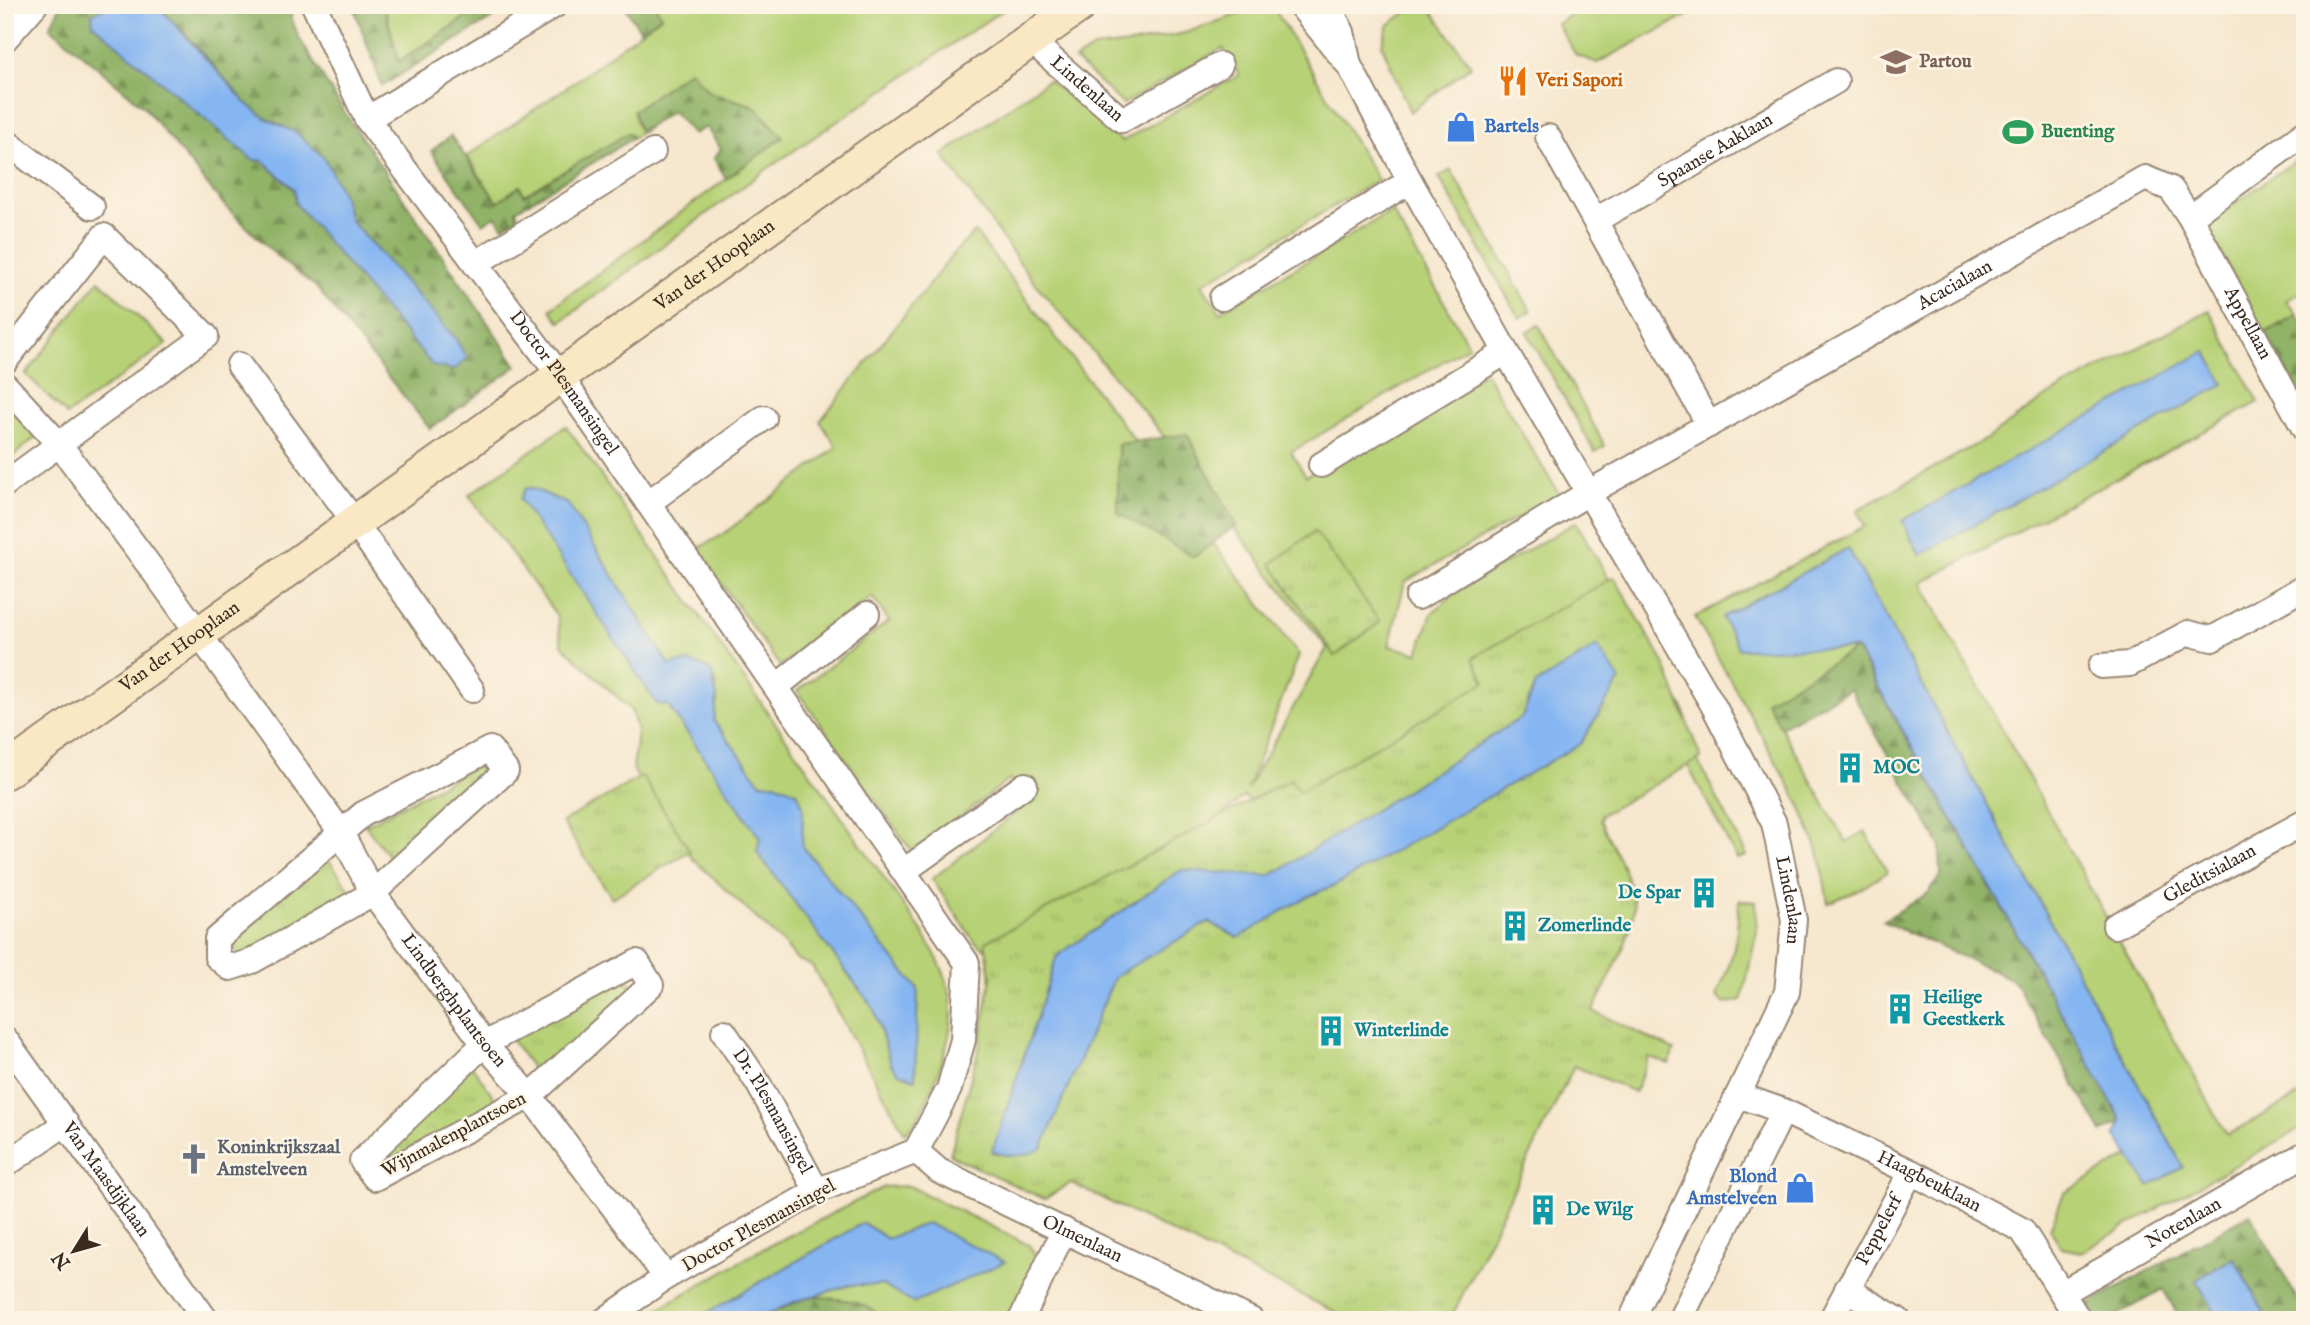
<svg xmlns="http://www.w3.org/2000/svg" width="2310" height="1325" font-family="'IM FELL English',serif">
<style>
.grass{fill:#b7d176;stroke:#797e4a;stroke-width:2;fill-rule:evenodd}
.forest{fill:url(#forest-firs);stroke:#666e42;stroke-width:2;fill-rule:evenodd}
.park{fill:url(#park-tufts);stroke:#797e4a;stroke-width:2}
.water{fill:#86b6f2;stroke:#607088;stroke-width:2}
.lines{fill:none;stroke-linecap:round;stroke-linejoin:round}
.street-casing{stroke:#988876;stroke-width:28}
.secondary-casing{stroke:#988876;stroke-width:37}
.street{stroke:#fff;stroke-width:24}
.secondary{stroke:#fae7c3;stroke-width:33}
.labels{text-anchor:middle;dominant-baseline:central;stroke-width:5;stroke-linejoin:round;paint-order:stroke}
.education-label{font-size:19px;font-weight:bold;fill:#785e54;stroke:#fcf5e5;text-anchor:start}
.food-label{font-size:19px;font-weight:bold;fill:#c56008;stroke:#fcf5e5;text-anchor:start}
.street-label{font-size:19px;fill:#3b2a1e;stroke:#fcf5e5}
.shop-label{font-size:19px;font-weight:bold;fill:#366cbe;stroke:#fcf5e5;text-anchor:start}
.leisure-label{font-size:19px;font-weight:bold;fill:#27864d;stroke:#fcf5e5;text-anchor:start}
.culture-label{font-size:19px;font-weight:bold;fill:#0d838f;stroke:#fcf5e5;text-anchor:start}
.worship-label{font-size:19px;font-weight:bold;fill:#5b616d;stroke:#fcf5e5;text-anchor:start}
</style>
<defs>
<pattern id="forest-firs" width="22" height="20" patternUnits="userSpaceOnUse" patternTransform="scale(1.75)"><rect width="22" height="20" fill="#91b367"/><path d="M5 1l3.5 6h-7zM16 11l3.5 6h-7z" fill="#789254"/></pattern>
<pattern id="park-tufts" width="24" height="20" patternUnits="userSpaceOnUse" patternTransform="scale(1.75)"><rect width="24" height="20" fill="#b7d176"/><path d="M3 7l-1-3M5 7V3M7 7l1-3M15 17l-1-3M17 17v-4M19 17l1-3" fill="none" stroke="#9eb466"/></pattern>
</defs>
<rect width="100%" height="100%" fill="#fcf5e5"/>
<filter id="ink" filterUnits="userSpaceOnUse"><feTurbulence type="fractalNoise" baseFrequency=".0143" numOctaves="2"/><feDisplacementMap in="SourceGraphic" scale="14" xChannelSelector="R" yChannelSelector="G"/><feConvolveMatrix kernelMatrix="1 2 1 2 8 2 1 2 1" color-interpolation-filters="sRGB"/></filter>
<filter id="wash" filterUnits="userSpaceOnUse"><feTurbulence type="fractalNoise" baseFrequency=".00686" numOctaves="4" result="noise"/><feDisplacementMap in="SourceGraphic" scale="28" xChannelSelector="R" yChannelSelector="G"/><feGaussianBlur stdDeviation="1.57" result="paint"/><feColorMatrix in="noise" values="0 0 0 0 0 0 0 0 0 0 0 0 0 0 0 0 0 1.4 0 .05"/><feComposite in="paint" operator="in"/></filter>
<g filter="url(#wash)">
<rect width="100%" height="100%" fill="#f6e7ce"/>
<path class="grass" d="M384,5H484L398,62Z
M655,5H1010L767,169L560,322L550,309L783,137L754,106L709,92L633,111L640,133L633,138L629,134L524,195L520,186L497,202L467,156L583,76L661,16Z
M1264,5H1272L1378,180L1202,284L1220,312L1392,211L1469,346L1291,452L1306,476L1485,372L1559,494L1405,582L1389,646L1418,653L1432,613L1456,592L1576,522L1684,709L1696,757L1747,856L1737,859L1688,766L1682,764L1303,857L1244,796L988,1015L992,954L975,942L932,879L1027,804L1010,779L913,853L797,691L889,621L872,597L780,666L697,549L722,535L837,447L820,421L955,252L975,232L1299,655L1247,789L1327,648L1155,425L1033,281L943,155L1048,80L1122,141L1239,75L1223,48L1123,104L1075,60L1093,48L1130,44L1185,33Z
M1417,5H1428L1471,66L1410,112L1382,45L1388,25Z
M1585,5H1707L1597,63L1576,55L1557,24Z
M2305,154V290L2286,301L2297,314L2265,333L2205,224Z
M1451,170L1531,311L1519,318L1439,177Z
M99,280L167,344L67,415L26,374Z
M2209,310L2259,402L1921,583L2227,1135L2305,1092V1126L2081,1252L2062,1248L2050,1229L2064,1193L2129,1156L2149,1186L2183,1167L1848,548L1739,649H1856L1766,701L1846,842L1865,831L1887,872L1859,890L1828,903L1820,855L1798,801L1695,617L1865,526L1857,510L1990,437L2049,395ZM2207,352L2223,384L1919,555L1903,522Z
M1539,325L1605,446L1595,452L1527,332Z
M5,404L38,435L5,463Z
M566,426L923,933C937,957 950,979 952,1008C954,1036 927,1115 905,1133L812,966L796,959L784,944L693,859L633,770L637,730L631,710L562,645L557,616L469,495ZM532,488L568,504L669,665C693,659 699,664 716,682L713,721L761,783H775L803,806L802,846L918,989L891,1064L874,1009L758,852L760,838L668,705Z
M1739,900L1756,902L1757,931L1742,1000L1725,1004L1716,996C1733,963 1738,937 1739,900Z
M909,1186L1029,1245L1038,1261L1009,1320H880L879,1315L841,1300L810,1296L850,1285H882L914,1303L887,1239L863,1223L695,1320H639L757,1252L884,1187Z"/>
<path class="forest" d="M61,5H287L298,36L341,107L517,366L430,429L316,287L281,260L224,205L144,107L50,27ZM176,23L245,102L265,118L297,133L342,193L350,220L455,338L262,160Z
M353,5H384L399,62L484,5H513L382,86Z
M655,5L661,16L641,31L624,6Z
M690,70L709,92L754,106L783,137L726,179L714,158L721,149L706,127L693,134L672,111L640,133L633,111Z
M628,133L633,138L516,210L518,218L503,227L495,216L483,224L431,151L451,136L497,202L520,186L524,195Z
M2297,314L2305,325V393L2300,396L2265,333Z
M1187,434L1236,525L1194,557L1118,513V444Z
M1856,649L2122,1121L2102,1132L2014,980L1883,921L1928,893L1941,875L1940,845L1850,689L1781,727L1766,701Z
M2250,1214L2305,1313V1320H2268L2234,1258L2196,1280L2220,1320H2181L2163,1289L2108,1320H2097L2088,1304Z
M810,1296C829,1298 872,1299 880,1320H755Z"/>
<path class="park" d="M1315,531L1380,622L1335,656L1271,564Z
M1614,577L1663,661L1701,758L1603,814L1600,820C1612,846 1628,872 1633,900C1639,928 1605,984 1593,1011L1674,1050L1669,1064L1649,1057L1635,1092L1574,1066L1450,1320H1352L1071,1183L1044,1199L950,1155L980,1045L991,977L985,942L1291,779L1299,792L1485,682L1473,658Z
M482,763L492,774L393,862L365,825Z
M642,776L690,851L612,898L562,822Z
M326,856L351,891L264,946L239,956L232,946L247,923Z
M625,976L634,989L539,1077L511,1039Z
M472,1066L500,1106L393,1161L384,1149Z"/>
<path class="water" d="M105,7L161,9L245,102L265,118L297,133L325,159L342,193L350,220L455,338L467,358L454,370L433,366L296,204L294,189L262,160H253L93,24L92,14Z
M2206,351L2224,384L1920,555L1902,521Z
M532,488L568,504L669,665C687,661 695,661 711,671L717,698L714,721L761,783H775L797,792L803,806L802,846L918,989L915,1079L898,1073L891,1064L874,1009L757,852L760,838L668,705L657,704L520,499L525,489Z
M1848,548L2183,1167L2149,1186L2115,1135L2122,1121L1857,649H1739L1722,617Z
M1597,646L1620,680L1580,744L1334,886C1300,897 1270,920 1238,938L1209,922L1115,976L1042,1148C1024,1158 1012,1157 992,1152L1057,956L1181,870L1269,876L1282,869L1522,717L1536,684Z
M863,1223L887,1239L927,1223L1005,1262L913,1303L882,1285H850L794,1302L755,1320H695Z
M2234,1258L2268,1320H2220L2196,1280Z"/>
</g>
<g filter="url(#ink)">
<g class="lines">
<g class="street-casing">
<g id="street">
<path id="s1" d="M314,5L367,119L560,376L967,963L963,1040L949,1089L916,1151L817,1191L666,1277L605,1320"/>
<path d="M1300,5L1346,62"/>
<path id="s2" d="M1328,5L1342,32L1349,65L1410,181L1506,352L1713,705L1774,823L1794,920L1787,992L1631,1320"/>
<path d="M5,39L35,5"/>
<path id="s3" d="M1030,40L1122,120L1220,65"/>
<path d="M367,119L555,5"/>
<path d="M1548,137L1709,425"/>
<path d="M5,141L92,207"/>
<path d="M2190,217L2305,133"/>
<path id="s4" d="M1596,220L1836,81"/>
<path d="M475,264L653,152"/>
<path d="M1222,298L1410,181"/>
<path d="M5,361L104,236L206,336L5,484"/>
<path d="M239,365L356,524L472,690"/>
<path id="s5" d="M5,385L59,444L163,584L340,831L373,893L484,1044L530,1096L666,1277"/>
<path d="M1321,465L1506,352"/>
<path d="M648,503L764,418"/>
<path id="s6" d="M1418,597L1588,493L2145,178L2171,189L2190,217L2305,430"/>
<path d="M2101,666L2130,664L2188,633L2212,639L2305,587"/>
<path d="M776,687L867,614"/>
<path d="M490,749L506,771L373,893L252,961L230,968L217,957V939L363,814Z"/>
<path d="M904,871L1025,785"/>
<path id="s7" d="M2115,926L2305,822"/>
<path d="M637,962L651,985L530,1096L375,1178L362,1161L484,1044Z"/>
<path id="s8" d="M724,1032L758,1083L817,1191"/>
<path id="s9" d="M5,1039L206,1320"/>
<path id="s10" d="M1738,1095L1783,1111L1911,1172L2022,1230L2079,1320"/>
<path id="s11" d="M916,1151L939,1171L1251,1320"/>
<path d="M5,1165L66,1123"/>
<path d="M1847,1289L1898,1320"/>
<path id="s12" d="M2064,1292L2305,1154"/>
<path d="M1021,1320L1064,1230"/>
<path d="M1680,1320L1783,1111"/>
<path id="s13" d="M1831,1320L1911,1172"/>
</g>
</g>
<g class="secondary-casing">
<g id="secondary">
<path id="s14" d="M5,772L1080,5"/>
</g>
</g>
<use href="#street" class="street"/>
<use href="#secondary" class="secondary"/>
</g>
</g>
<defs>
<g id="school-bare" transform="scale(2.415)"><path d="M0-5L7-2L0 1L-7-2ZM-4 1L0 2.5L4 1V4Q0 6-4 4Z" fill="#8d6e63" stroke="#fcf5e5" stroke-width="2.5" paint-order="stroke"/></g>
<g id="restaurant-bare" transform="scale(2.415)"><path d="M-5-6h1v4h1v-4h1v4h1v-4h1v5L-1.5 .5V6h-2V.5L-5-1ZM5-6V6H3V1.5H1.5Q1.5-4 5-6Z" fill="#e8710a" stroke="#fcf5e5" stroke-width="2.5" paint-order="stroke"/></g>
<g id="shop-bare" transform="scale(2.415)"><path d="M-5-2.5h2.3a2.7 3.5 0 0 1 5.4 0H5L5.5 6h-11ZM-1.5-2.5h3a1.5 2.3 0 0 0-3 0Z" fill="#3f7fe0" stroke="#fcf5e5" stroke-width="2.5" paint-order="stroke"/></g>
<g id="stadium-bare" transform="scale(2.415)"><path d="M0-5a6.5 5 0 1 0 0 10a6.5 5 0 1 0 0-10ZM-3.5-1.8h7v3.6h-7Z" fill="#2e9e5b" stroke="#fcf5e5" stroke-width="2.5" paint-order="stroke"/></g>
<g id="building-bare" transform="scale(2.415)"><path d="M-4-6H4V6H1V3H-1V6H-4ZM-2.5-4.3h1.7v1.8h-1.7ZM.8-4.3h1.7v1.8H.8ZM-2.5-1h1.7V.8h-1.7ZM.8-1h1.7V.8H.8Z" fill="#0f9aa8" stroke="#fcf5e5" stroke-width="2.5" paint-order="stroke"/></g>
<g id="church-bare" transform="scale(2.415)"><path d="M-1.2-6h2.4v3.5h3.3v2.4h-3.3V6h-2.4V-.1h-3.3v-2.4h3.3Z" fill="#6b7280" stroke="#fcf5e5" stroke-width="2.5" paint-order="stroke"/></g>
</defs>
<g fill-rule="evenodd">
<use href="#school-bare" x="1896" y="62"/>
<use href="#restaurant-bare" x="1513" y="81"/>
<use href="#shop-bare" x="1461" y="127"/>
<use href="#stadium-bare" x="2018" y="132"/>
<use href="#building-bare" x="1850" y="768"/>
<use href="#building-bare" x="1704" y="893"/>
<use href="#building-bare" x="1515" y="926"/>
<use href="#building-bare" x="1900" y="1009"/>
<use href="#building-bare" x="1331" y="1031"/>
<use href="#church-bare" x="194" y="1159"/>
<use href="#shop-bare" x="1800" y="1188"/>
<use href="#building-bare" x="1543" y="1210"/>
</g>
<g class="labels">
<g class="education-label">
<text x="1919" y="62">Partou</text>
</g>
<g class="food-label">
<text x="1536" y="81">Veri Sapori</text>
</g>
<g class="street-label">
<text stroke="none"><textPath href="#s3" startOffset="75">Lindenlaan</textPath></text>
<text stroke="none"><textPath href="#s4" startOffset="138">Spaanse Aaklaan</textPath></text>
<text stroke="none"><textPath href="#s14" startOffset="872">Van der Hooplaan</textPath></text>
<text stroke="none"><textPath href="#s6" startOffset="621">Acacialaan</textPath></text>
<text stroke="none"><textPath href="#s6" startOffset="1022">Appellaan</textPath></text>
<text stroke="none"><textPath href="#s1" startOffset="455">Doctor Plesmansingel</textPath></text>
<text stroke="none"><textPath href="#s14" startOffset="215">Van der Hooplaan</textPath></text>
<text stroke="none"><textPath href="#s7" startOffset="108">Gleditsialaan</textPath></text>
<text stroke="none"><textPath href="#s2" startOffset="1012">Lindenlaan</textPath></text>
<text stroke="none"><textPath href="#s5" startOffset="763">Lindberghplantsoen</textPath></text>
<text stroke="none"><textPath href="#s8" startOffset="93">Dr. Plesmansingel</textPath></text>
<text transform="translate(454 1135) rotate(-28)">Wijnmalenplantsoen</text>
<text stroke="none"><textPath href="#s9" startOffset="173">Van Maasdijklaan</textPath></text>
<text stroke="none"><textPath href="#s10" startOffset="210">Haagbeuklaan</textPath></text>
<text stroke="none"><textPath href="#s12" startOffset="138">Notenlaan</textPath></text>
<text transform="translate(759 1226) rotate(-29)">Doctor Plesmansingel</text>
<text stroke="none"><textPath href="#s13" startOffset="102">Peppelerf</textPath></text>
<text stroke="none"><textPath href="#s11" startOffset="189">Olmenlaan</textPath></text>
</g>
<g class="shop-label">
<text x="1484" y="127">Bartels</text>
<text x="1777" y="1177" text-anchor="end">Blond<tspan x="1777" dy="22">Amstelveen</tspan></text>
</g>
<g class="leisure-label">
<text x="2041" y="132">Buenting</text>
</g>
<g class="culture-label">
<text x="1873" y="768">MOC</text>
<text x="1681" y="893" text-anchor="end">De Spar</text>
<text x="1538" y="926">Zomerlinde</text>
<text x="1923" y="998">Heilige<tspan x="1923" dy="22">Geestkerk</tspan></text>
<text x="1354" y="1031">Winterlinde</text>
<text x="1566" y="1210">De Wilg</text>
</g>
<g class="worship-label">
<text x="217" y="1148">Koninkrijkszaal<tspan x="217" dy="22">Amstelveen</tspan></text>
</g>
</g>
<rect width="2310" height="1325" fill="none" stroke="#fcf5e5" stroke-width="28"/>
<g transform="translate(74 1251) rotate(233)" stroke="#fcf5e5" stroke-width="5" paint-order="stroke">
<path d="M0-5L12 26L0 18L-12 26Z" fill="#3b2a1e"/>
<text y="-10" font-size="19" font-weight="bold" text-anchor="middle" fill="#3b2a1e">N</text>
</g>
</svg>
